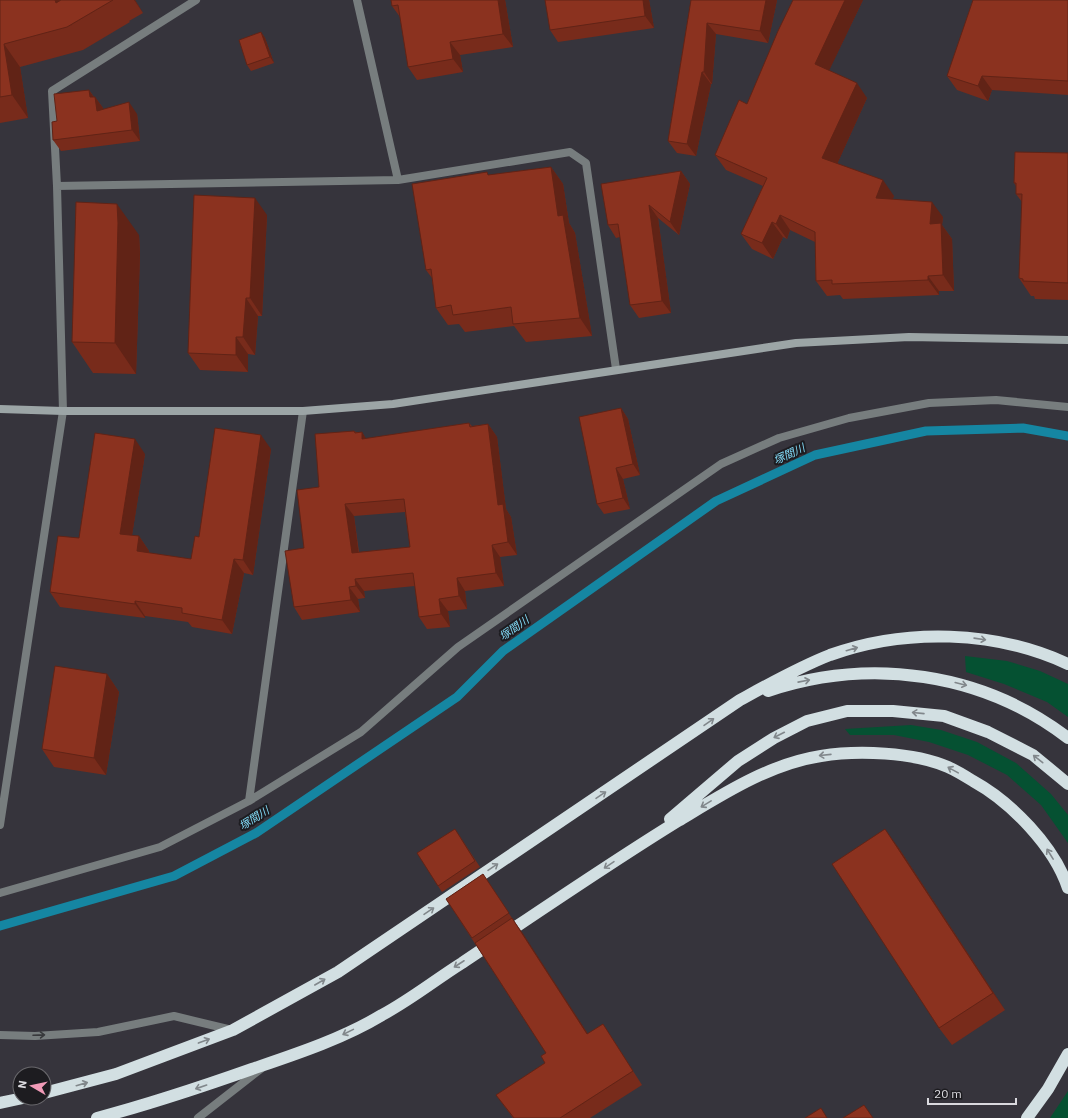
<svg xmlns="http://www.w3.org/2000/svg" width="1068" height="1118" font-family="'IBM Plex Sans','Noto Sans JP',sans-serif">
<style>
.green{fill:#055132}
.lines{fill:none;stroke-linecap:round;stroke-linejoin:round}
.stream{stroke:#1586a2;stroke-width:9}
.lane{stroke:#777d7e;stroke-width:8}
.street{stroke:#777d7e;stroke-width:8}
.secondary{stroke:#9ca5a6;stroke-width:8}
.highway{stroke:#d2dfe2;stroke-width:12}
.wall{fill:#782b1b;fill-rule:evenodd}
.shaded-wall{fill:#612316}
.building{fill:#8b321f;stroke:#612316;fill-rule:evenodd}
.oneway{stroke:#81878b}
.oneway2{stroke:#38393c}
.labels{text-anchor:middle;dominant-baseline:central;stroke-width:4;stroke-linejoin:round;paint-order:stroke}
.water-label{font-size:11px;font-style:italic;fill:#82daf6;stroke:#1d1c20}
</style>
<rect width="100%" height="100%" fill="#36343c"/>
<path class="green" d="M965,656L1007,661L1040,671L1068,684V717L1047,702L1004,684L966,672Z
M911,725L941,730L977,742L1016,763L1051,794L1068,815V843L1041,805L1007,775L968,755L929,742L894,735H850L845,729Z
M1068,1091V1118H1050Z"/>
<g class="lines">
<path class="stream" d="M0,926L174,876L256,833L457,697L503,651L716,501L815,455L926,431L1023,428L1068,436"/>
<path class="lane" d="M0,1035L35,1036L98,1032L174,1016L232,1030
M198,1118L262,1068"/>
<path class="street" d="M398,180L570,152L586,163L616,369
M57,186L398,180L357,0
M249,801L303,411
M0,825L63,411L57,186L52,91L196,0
M0,893L160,847L249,801L361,732L458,647L721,464L779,438L849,418L929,403L996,400L1068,407"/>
<path class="secondary" d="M0,409L63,411H303L393,404L796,343L909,337L1068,340"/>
<path class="highway" d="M768,691C870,657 982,672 1068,738
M670,819L738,761L774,738L807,721L847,711H893L944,716L988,732L1033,755L1068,784
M44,1093L116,1074L233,1030L338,972L740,700C769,684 799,667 830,655C905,628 995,630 1068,664
M0,1103L23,1098
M97,1118C150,1104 201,1087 252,1069C296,1054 342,1039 382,1015C410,1000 435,980 462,963C534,915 605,866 678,821C723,794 769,764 821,756C857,750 914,752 948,767C957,771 965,776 973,781C1011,802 1054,846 1068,888
M1027,1118L1048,1089L1068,1054"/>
</g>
<path class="wall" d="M0,0H135L143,13L129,21L130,22L83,50L20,67L28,118L0,123Z
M391,0H505L513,47L460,55L463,72L417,80L408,67L400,17L392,6Z
M649,0L654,28L558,42L550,30Z
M691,0H777L768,43L716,34L712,84H711L696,156L677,153L668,141Z
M863,0L829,70L867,98L837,164L894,196L892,199L943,217L942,225L952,239L954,291H939V295L843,299L840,295L827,296L816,281L815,242L790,230L787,239L783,237L773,259L752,249L741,234L763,186L726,170L715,155Z
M1068,0V95L992,90L988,101L957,90L947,76Z
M261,32L265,38L274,63L251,71L247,65Z
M89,90L94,97H95L103,108V109L137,114L140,141L61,151L53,140L57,121Z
M1068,153V300L1035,299L1034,296H1031L1019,278L1022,202L1016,194V186L1014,183Z
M551,167L563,184L569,223L575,233L592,336L526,342L514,326L465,332L459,324L448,325L436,308L432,278L426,270L489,175Z
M681,171L690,184L679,235L658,218L671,313L639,318L630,305L620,237L616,238L608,225Z
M267,215L262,316H258L255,355L248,354V372L200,370L188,353Z
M139,235L140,254L136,374L93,373L72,342Z
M621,408L628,419L640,475L623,479L630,509L604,514L597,504Z
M469,423L472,426L488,424L497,437L506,509L511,517L517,555L500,557L504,586L465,591L467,609L448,611L450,627L427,629L419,617L415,586L364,591L365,598L358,599L360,612L302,620L294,607L304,548L319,487L354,431L356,432H362L366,439ZM405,512L410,547L359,552L354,516Z
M271,449L253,575L244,573L232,634L192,627L188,622L145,616V618L60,607L50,592L79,538L145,454L132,535L139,536L149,551V553L191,559L199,537Z
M107,674L119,692L106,775L54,767L42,749Z
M459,835L480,867L442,892L438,886Z
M898,847L1005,1010L952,1045L939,1028Z
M483,874L588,1034L603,1024L612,1038L642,1085L590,1118H513L496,1095L545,1063L546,1053L446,899Z"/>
<path class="shaded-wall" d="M55,0H63L72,26L56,3Z
M134,0H135L143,13Z
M498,0H505L513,47L503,34Z
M643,0H649L654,28L645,16Z
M766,0H777L768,43L760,31Z
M845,0H863L825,79L815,64Z
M707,23L716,34L712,84L704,72Z
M261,32L265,38L274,63L270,57Z
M450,42L460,55L463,72L453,59Z
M4,44L20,67L28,118L12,95Z
M702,72L711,84L696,156L687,144Z
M982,76L992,90L988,101L978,86Z
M857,83L867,98L833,173L822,158Z
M89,90L95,99V97L103,108L104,122L97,111L90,97Z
M129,102L137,114L140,141L132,130Z
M551,167L563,184L569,223L575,233L592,336L580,318L558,216Z
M681,171L690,184L679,235L670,222Z
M883,180L894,196L887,213L876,198Z
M255,198L267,215L262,316L250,298Z
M932,202L943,217L942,225L952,239L954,291L943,275L930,224Z
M117,204L139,235L140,254L136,374L115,343Z
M649,205L658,218L671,313L662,301Z
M780,215L790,230L787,239L776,224Z
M772,222L783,237L773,259L762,243Z
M928,276L939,291V295L928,280Z
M246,298L258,316L255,355L243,337Z
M236,337L248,354V372L236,355Z
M621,408L628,419L640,475L633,464Z
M488,424L497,437L506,509L511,517L517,555L508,542L498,505Z
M362,432L370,445L362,439Z
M261,435L271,449L253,575L243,560Z
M135,439L145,454L130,548L120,534Z
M616,468L623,479L630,509L623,498Z
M345,504L354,516L360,565L352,553Z
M139,536L149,551L147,565L137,551Z
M492,545L500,557L504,586L496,573Z
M234,559L244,573L232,634L222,620Z
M457,578L465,591L467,609L459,596Z
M355,579L364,591L365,598L356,586Z
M349,587L358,599L360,612L351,600Z
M439,599L448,611L450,627L441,614Z
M135,601L145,616V618L135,604Z
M107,674L119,692L106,775L94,758Z
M885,829L898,847L1005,1010L993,993Z
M512,918L522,932L597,1048L587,1034Z"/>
<path class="building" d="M0,0H55L56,3L61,0H113L67,27L4,44L12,95L0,97Z
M391,0H498L503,34L450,42L453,59L408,67L398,5L392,6Z
M545,0H643L645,16L550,30Z
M691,0H766L760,31L707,23L704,72H702L687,144L668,141Z
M793,0H845L815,64L857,83L822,158L883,180L876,198L932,202L930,224L941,223L943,275L928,276V280L832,284V280L816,281L815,232L780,215L776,224L772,222L762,243L741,234L767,178L715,155L739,100L747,104L778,31Z
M973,0H1068V81L982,76L978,86L947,76Z
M261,32L270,57L247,65L239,40Z
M89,90L90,97H95L97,111L129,102L132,130L53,140L52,122L57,121L54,94Z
M1015,152L1068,153V283L1023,281V279L1019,278L1022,194H1016V183H1014Z
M551,167L558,216L563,215L580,318L513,324L511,307L453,315L451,305L436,308L431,269L426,270L412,184L487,172L488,175Z
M681,171L670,222L649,205L662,301L630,305L618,224L608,225L601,184Z
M194,195L255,198L250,298H246L243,337H236V355L188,353Z
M76,202L117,204L118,223L115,343L72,342Z
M621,408L633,464L616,468L623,498L597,504L579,417Z
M469,423L470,427L488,424L498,505L503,504L508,542L492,545L496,573L457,578L459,596L439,599L441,614L419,617L413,573L355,579L356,586L349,587L351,600L294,607L285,551L304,548L297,490L319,487L315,434L354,431L355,433L362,432V439ZM404,499L410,547L352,553L345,504Z
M215,428L261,435L243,560L234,559L222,620L182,613V608L135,601V604L50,592L58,536L79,538L95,433L135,439L120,534L139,536L137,551L191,559L195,536L199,537Z
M55,666L107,674L94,758L42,749Z
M455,829L475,861L438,886L417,853Z
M885,829L993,993L939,1028L832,864Z
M483,874L509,913L472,938L446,899Z
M512,918L587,1034L603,1024L633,1071L560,1118H514L496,1095L545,1063L541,1056L546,1053L475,943Z
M864,1105L873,1118H843Z
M821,1108L827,1118H805Z"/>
<defs><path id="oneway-shaft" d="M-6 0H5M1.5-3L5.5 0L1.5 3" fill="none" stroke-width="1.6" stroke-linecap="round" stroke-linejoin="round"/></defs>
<g class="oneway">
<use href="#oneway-shaft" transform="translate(980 639) rotate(8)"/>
<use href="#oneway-shaft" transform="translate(852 649) rotate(-16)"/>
<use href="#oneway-shaft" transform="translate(804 681) rotate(-11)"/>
<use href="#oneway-shaft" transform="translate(961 684) rotate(14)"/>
<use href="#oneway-shaft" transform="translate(918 713) rotate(-174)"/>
<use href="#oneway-shaft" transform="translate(709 722) rotate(-35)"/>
<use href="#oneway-shaft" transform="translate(779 735) rotate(153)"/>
<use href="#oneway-shaft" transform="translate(825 755) rotate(174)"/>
<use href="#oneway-shaft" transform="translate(1038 759) rotate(-142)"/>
<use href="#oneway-shaft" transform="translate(953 770) rotate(-151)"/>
<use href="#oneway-shaft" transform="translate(601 795) rotate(-34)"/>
<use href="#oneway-shaft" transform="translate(706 804) rotate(149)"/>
<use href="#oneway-shaft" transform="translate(1050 854) rotate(-122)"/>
<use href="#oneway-shaft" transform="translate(609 865) rotate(146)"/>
<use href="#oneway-shaft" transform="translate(493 867) rotate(-34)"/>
<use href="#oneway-shaft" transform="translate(429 911) rotate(-34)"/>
<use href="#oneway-shaft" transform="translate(459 964) rotate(147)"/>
<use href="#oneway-shaft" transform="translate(320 982) rotate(-30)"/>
<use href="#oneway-shaft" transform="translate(348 1032) rotate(154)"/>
<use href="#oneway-shaft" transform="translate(204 1041) rotate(-20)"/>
<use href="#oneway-shaft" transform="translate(82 1084) rotate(-16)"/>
<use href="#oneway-shaft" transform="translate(201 1087) rotate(161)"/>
</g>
<use class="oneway2" href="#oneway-shaft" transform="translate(39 1035) rotate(-2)"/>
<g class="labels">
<g class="water-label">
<text transform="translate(789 454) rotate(-25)">塚間川</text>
<text transform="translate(514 628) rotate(-35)">塚間川</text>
<text transform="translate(254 818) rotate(-32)">塚間川</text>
</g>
</g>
<g transform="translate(32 1086) rotate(279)"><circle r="19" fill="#1d1c20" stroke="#69686c"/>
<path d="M0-3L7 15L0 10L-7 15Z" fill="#f09ab7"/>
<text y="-6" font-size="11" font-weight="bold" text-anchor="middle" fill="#dad9de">N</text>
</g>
<path d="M928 1098v6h88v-6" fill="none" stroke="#dad9de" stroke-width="2"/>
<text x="934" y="1098" font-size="12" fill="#dad9de" stroke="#1d1c20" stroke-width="3" paint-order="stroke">20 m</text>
</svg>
